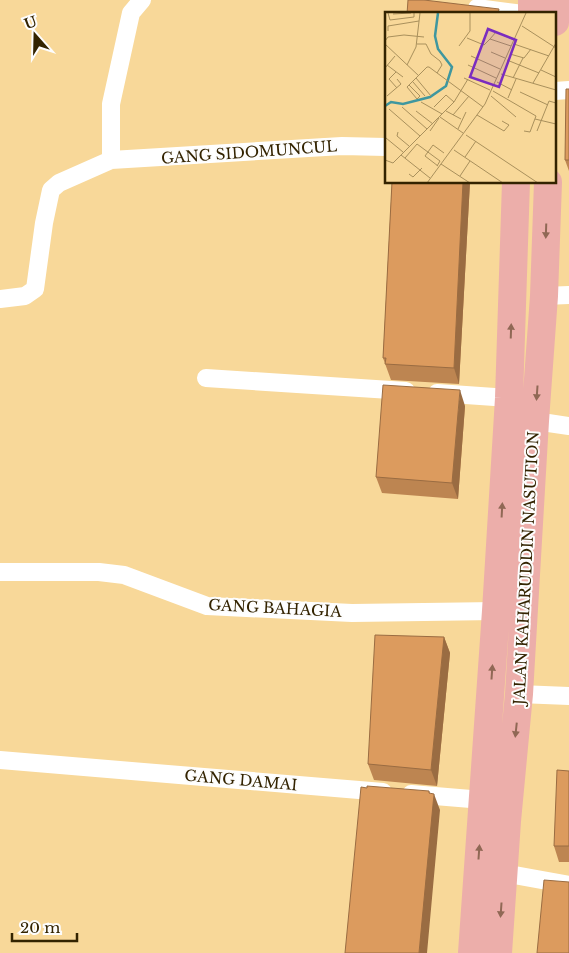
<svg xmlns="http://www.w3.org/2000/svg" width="569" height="953" font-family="'Libre Baskerville',serif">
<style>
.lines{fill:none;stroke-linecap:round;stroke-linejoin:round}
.minor{stroke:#fff;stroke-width:18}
.trunk{stroke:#ecaeaa;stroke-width:28}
.wall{fill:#bd8551}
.shaded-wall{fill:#9a6c42}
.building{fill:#dc9b5e;stroke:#9a6c42}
.oneway{fill:#906855}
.labels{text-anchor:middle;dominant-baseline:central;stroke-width:4;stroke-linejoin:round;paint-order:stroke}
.street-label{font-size:15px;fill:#332300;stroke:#fdfdfd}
.inset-river{fill:none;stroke:#3f979f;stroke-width:2.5}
.inset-road{fill:none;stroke:#a9905c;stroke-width:1}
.view{fill:#7b2cbf;fill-opacity:0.15;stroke:#7b2cbf;stroke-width:2.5}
.inset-edge{fill:none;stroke:#332300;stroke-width:2.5}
</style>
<rect width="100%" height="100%" fill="#f8d899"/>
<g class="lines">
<path class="minor" d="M477,8L523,14
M555,91L569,90
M111,160V104L131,13L142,0
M544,296L569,295
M0,299L25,296L35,289L44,223L51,190L59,183L111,160L342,146L386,147
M206,378L406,391
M437,393L509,398
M535,421L569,426
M0,572H99L124,575L207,606L352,613L496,611
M519,694L569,696
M0,760L383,792
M411,794L483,800
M503,873L569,885"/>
<path class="trunk" d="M532,14V0
M555,22L556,0
M472,953L496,611L509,398L516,182
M498,953L507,821L519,694L535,421L544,296L548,182"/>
</g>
<path class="wall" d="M569,89V171L565,160Z
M392,182H470L459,384L391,380L383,358Z
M465,406L458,499L382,493L376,477Z
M444,637L450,653L437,786L374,780L368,764Z
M569,771V862H559L554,846Z"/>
<path class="shaded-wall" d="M463,182H470L459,384L454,368Z
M460,390L465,406L458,499L452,483Z
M444,637L450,653L437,786L431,770Z
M429,791L433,802L434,794L440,810L427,953H419Z"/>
<path class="building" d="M408,0H424L499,9L498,14H407Z
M566,89H569V160H565Z
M392,182H463L454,368L385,364L386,358H383Z
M383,385L460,390L452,483L376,477Z
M375,635L444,637L431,770L368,764Z
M557,770L569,771V846H554Z
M367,786L429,791V793L434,794L419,953H345L361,787L367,788Z
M544,880L569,882V953H537Z"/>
<defs><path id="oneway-solid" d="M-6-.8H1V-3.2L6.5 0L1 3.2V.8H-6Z" transform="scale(1.25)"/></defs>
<g class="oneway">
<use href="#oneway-solid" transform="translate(546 231) rotate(92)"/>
<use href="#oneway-solid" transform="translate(511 331) rotate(-88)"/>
<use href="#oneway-solid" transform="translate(537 393) rotate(94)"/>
<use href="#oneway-solid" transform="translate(502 510) rotate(-87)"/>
<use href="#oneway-solid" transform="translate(492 672) rotate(-86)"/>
<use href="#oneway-solid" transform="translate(516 730) rotate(96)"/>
<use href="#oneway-solid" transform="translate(479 852) rotate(-86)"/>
<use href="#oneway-solid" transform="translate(501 910) rotate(94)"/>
</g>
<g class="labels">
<g class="street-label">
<text transform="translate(249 152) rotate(-4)">GANG SIDOMUNCUL</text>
<text transform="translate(526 568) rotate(-87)">JALAN KAHARUDDIN NASUTION</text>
<text transform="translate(275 608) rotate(3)">GANG BAHAGIA</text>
<text transform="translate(241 780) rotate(5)">GANG DAMAI</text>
</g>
</g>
<g transform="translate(385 12)">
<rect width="171" height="171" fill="#f8d899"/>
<path class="inset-river" d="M0,94L6,90L18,92L45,85L61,74L67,55L53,37L50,24L53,1"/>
<path class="inset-road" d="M3,1L5,8L29,5V1M8,2L26,1M137,14L171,36M3,19V14L34,9M82,26L99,33L105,27M105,27L111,20L129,28M105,27L126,34M0,29L3,25L19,23L39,25M0,32L34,64M32,32H41L46,42L55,49L57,53L52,61M129,32L164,44M74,34L85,19V1M106,40L120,46M125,42L139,46L146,37M86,44L115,57M122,48L154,61M2,53L18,65M22,53L31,35L35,1M83,53L111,66M0,56L10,44M156,58L171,65M11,60L4,67L12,76M116,62L171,78M31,66L46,84M79,66L105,78M128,66L138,46M28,70L40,84M112,70L127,78M148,71L171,31M24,73L35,84L32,87L22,75L42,55H44L98,95M108,79L151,104L145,120L139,119M135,80L163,93M2,84L16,72L12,67M106,84L131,105M123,86L131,67M36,90L57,102M17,95L42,117M49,95L61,83L69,90M4,97L35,124M31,99L48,112M61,99L76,107M68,103L84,84M92,103L119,119L124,113L117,109M55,105L78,121M150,107L171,112M73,117L81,100M45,119L54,106M152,119L164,89L171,91M13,120L12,124L24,134M81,123L153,171M1,126L18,140M69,138L118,171M16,143L45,166M80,145L91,129M20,146L32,132L55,149L52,154M0,148L8,151L69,90L83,67M56,152L85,171M53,154L40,144L48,133L59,141M24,162L28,165L37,156M75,164L85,149M42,171L100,92L141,1"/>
<path class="view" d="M103,17L131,28L114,75L85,65Z"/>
<rect width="171" height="171" class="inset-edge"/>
</g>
<g transform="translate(35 35) rotate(340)" stroke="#fdfdfd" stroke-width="4" paint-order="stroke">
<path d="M0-4L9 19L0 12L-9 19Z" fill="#332300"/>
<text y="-8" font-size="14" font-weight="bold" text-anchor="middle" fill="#332300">U</text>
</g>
<path d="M12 933v8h65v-8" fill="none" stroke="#332300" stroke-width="2.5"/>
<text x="20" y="933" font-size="15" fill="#332300" stroke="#fdfdfd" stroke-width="4" paint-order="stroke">20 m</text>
</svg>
